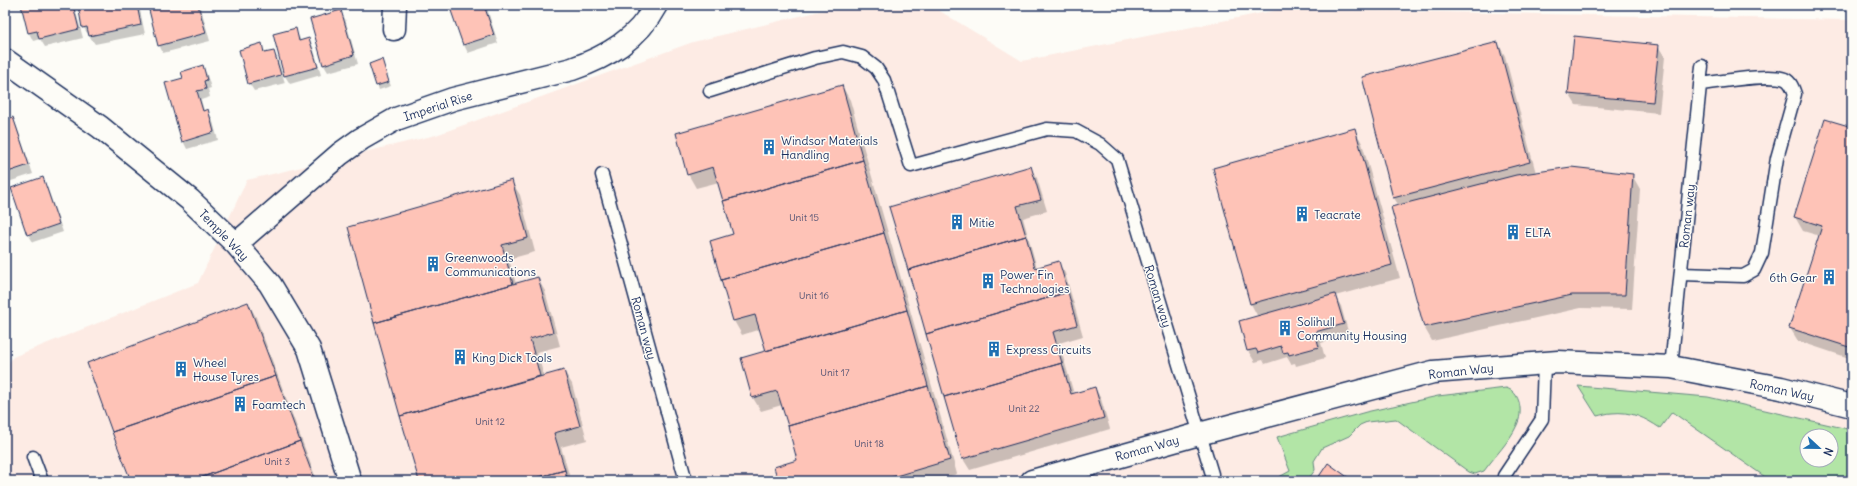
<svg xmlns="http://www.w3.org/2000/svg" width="1857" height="486" font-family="Delius,sans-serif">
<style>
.built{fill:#fdebe4;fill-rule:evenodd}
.green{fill:#b2e5a6;stroke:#668a82;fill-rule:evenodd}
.shadow{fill:#0003}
.building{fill:#fec3b7;stroke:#1b2f5e}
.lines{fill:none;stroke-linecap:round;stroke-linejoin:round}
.lane-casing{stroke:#1b2f5e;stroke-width:15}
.street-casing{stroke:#1b2f5e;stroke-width:25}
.lane{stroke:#fdfcf7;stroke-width:12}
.street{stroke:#fdfcf7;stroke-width:22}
.labels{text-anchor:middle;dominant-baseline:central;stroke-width:3;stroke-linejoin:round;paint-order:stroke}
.number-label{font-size:10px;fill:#545474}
.street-label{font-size:12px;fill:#1b2f5e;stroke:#fdfcf7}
.poi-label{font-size:12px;fill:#1b2f5e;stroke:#fdfcf7;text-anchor:start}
</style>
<rect width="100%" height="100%" fill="#fdfcf7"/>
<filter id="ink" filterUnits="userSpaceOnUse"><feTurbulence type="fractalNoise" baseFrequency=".025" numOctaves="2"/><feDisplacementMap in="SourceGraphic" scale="8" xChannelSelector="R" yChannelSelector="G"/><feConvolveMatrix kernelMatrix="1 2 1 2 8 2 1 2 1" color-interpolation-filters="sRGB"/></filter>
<g filter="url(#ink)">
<path class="built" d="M845,5H930L1022,61L1282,9L1852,20V481H5V367L13,357L198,283L247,180L436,135L693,42ZM1807,436H1831V460H1807Z"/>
<path class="green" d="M1578,386L1708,397L1852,430V481H1771L1672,412L1660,428C1645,418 1631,411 1612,413C1607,413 1602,415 1597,416ZM1807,436H1831V460H1807Z
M1506,388C1521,392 1523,413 1517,425C1510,441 1494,457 1484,471L1475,474L1469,472L1396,419L1367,422L1360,425L1349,436L1322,448L1314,461L1315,470L1307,481H1272L1290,471L1277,437L1366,412L1438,396Z"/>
<path class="shadow" d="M22,5H74L83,38L45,47L40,39L33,41L29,33Z
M79,5H139L145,34L95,44L83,27Z
M172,5H200L210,41L163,53L159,45Z
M450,5H486L498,43L468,53L464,45Z
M340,11L345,19L358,64L328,72L323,64Z
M295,29L301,41L309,39L313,47L321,75L290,84L285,76L274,35Z
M1498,43L1505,56L1536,173L1632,175L1640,189L1632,309L1581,308L1432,341L1424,327L1399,206L1394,198L1363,78Z
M261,45L266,53L274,52L278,60L285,83L254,91L249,83Z
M1658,46L1665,57L1659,113L1576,105L1569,94Z
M381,61L391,86L379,90L370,64Z
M203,67L207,75L211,88L208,89L210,97L201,100L204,111L207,110L212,118L218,140L187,149L183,141L185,78Z
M842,86L850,100L957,474L933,481H779L799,461L782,405L761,411L753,398L767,352L760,329L742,335L734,321L711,242L734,235L719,182L696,188L688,174Z
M13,118L17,127L33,174L5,183V121Z
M1852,128V359L1798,341L1790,328L1820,236L1803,231L1795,217Z
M1354,129L1362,143L1400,278L1335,296L1341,306L1349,335L1321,343L1325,358L1296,366L1295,363L1291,364L1287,357L1265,364L1263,360L1255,362L1248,351L1240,322L1258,317L1251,304L1214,168Z
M1030,167L1037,178L1047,211L1023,218L1037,268L1058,262L1065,273L1083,336L1059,343L1074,394L1095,388L1101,399L1110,429L970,470L963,459L891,208Z
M42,179L47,187L63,232L33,242L28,234Z
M512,182L520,195L535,252L509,259L516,284L537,278L545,291L560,346L537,352L544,376L564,371L572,384L587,440L561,447L571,481H419L349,227Z
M248,303L256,317L317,481H132Z"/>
<path class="building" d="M21,5H73L79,29L39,39L37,31L28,33Z
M78,5H137L141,25L89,36L87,27L82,28Z
M168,5H198L206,33L158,46L149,10Z
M449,5H484L494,35L463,45Z
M341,10L354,55L323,65L310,19Z
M296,28L299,41L309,38L318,67L284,76L273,34Z
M1574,36L1659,45L1653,102L1568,94Z
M1498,42L1530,162L1393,198L1362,77Z
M262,43L264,53L274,51L281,75L248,84L239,50Z
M382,59L389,82L376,86L369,64Z
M203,65L207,80L204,81L206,89L197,91L203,111L208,109L214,132L182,142L165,83L183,78L181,72Z
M842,85L863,160L723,201L713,167L687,175L676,133Z
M13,117L29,165L5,173V120Z
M1825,119L1852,127V348L1789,328L1822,226L1794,217Z
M1355,128L1392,265L1250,304L1213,168Z
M863,160L884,233L721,280L710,241L733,234L723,201Z
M1031,166L1041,200L1017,206L1026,236L908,270L889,207Z
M1571,167L1633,174L1625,295H1572L1424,327L1391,207L1516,175Z
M43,177L59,224L27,235L11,188Z
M512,180L528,238L502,245L513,284L374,323L348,227Z
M884,233L907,310L766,351L755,315L733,321L721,280Z
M1026,236L1035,268L1059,261L1068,292L926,334L908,270Z
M538,277L553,332L530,339L540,376L400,416L374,323Z
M1068,292L1077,325L1053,332L1062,363L944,397L926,334Z
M1335,294L1344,324L1315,332L1319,347L1289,355L1288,352L1283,353L1281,346L1258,353L1256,349L1247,351L1239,321Z
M248,302L276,376L112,432L87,363Z
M907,310L928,386L788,426L777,391L752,398L741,358Z
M1062,363L1071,394L1095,387L1104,418L962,459L944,397Z
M564,370L580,426L554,433L565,470L525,481H419L400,416Z
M276,376L300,441L192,481H131L112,432Z
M928,386L950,460L879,481H778L774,467L797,460L788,426Z
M300,441L315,481H192Z
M1328,463L1353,481H1316Z
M565,470L568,481H525Z
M1628,475L1636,481H1624Z"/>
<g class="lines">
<g class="lane-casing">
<path id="lane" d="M710,91L815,58L843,52L862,57L876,68L884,80L911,166L1047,129L1076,131L1100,144L1117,159L1212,474V481
M602,175L686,481
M1681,274L1743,276L1754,270L1762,253L1777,158L1795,94C1793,88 1791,82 1785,79C1768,73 1720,82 1700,84
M1671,367L1702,66
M33,457L42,481
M1504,476L1542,419L1544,364"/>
</g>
<g class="street-casing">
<path id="street" d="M394,29L395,5
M5,60L100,127L190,200L236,244L270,284L309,349L350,481
M236,244L340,154L361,139L396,119L453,99L572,69C607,57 638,39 656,5
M1032,481L1199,434L1433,372L1558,362L1671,367L1781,388L1852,406"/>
</g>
<use href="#lane" class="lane"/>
<use href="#street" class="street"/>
</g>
</g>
<defs>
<g id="building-bare" transform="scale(1.2)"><path d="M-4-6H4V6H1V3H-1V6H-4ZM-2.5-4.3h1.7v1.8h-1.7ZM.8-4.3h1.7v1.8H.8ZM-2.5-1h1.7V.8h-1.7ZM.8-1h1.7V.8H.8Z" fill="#1f6fb2" stroke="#fdfcf7" stroke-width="2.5" paint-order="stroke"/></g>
</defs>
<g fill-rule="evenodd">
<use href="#building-bare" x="769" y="147"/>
<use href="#building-bare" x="1302" y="214"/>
<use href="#building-bare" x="957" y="222"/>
<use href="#building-bare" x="1513" y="232"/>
<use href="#building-bare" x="433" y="264"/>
<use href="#building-bare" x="1829" y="277"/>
<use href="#building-bare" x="988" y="281"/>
<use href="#building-bare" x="1285" y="328"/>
<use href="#building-bare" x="994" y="349"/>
<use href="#building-bare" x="460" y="357"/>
<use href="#building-bare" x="181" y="369"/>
<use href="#building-bare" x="240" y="404"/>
</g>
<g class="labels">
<g class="number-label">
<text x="804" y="217">Unit 15</text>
<text x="814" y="295">Unit 16</text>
<text x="835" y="372">Unit 17</text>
<text x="1024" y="408">Unit 22</text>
<text x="490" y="421">Unit 12</text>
<text x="869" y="443">Unit 18</text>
<text x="277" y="461">Unit 3</text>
</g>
<g class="street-label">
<text transform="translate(438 106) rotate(-18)">Imperial Rise</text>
<text transform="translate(1687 216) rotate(-84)">Roman way</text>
<text transform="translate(224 235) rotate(46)">Temple Way</text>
<text transform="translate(1158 296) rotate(73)">Roman way</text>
<text transform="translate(644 328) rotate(75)">Roman way</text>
<text transform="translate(1461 371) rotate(-6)">Roman Way</text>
<text transform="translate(1782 390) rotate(12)">Roman Way</text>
<text transform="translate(1147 448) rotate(-16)">Roman Way</text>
</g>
<g class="poi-label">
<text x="781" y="140">Windsor Materials<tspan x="781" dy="14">Handling</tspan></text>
<text x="1314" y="214">Teacrate</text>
<text x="969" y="222">Mitie</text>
<text x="1525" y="232">ELTA</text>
<text x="445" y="257">Greenwoods<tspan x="445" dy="14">Communications</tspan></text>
<text x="1000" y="274">Power Fin<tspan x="1000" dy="14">Technologies</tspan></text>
<text x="1817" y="277" text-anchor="end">6th Gear</text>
<text x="1297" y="321">Solihull<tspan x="1297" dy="14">Community Housing</tspan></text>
<text x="1006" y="349">Express Circuits</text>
<text x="472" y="357">King Dick Tools</text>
<text x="193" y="362">Wheel<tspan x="193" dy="14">House Tyres</tspan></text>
<text x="252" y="404">Foamtech</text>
</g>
</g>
<rect width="1857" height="486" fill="none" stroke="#fdfcf7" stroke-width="20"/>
<rect x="10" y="10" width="1837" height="466" fill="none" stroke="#1b2f5e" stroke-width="1.5" filter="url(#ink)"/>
<g transform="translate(1819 448) rotate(112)"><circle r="19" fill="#fdfcf7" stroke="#a3aaba"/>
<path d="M0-3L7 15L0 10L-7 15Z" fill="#1f6fb2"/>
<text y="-6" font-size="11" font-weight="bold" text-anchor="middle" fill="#1b2f5e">N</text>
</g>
</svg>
